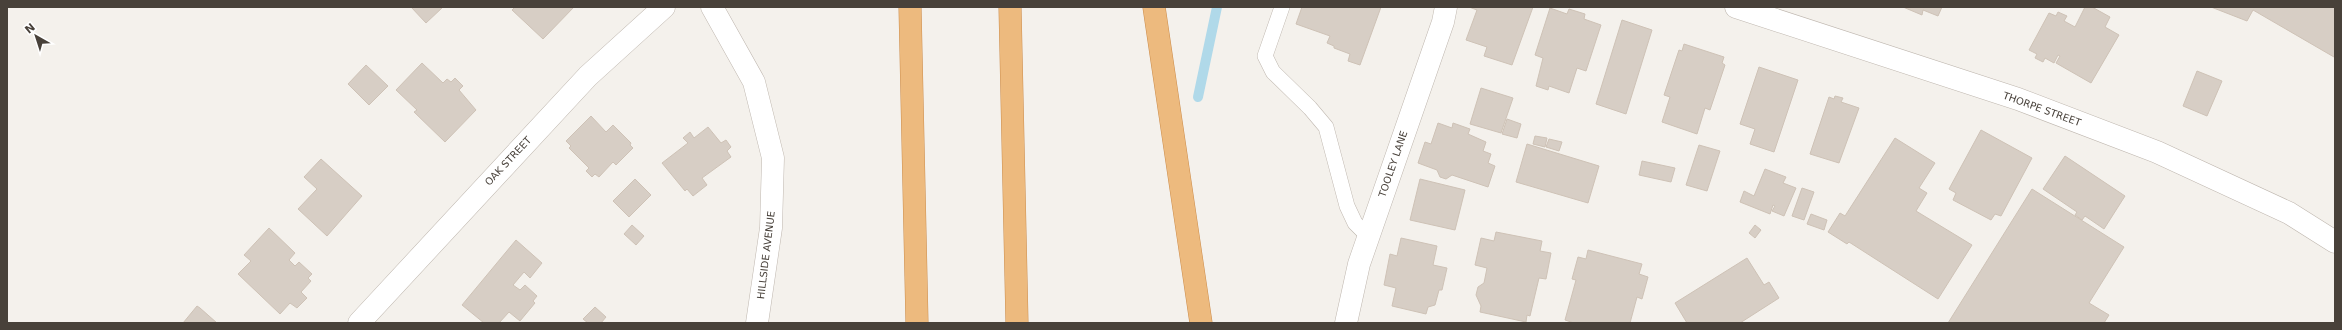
<svg xmlns="http://www.w3.org/2000/svg" width="2342" height="330" font-family="'DejaVu Sans',sans-serif">
<style>
.lines{fill:none;stroke-linecap:round;stroke-linejoin:round}
.stream{stroke:#b0d9e9;stroke-width:10}
.building{fill:#d7cec5;stroke:#cec2b6}
.lane-casing{stroke:#bfb7af;stroke-width:16}
.street-casing{stroke:#bfb7af;stroke-width:23}
.highway-casing{stroke:#cc8e4e;stroke-width:23}
.lane{stroke:#fff;stroke-width:15}
.street{stroke:#fff;stroke-width:22}
.highway{stroke:#edba7e;stroke-width:22}
.labels{text-anchor:middle;dominant-baseline:central;stroke-width:3;stroke-linejoin:round;paint-order:stroke}
.street-label{font-size:10px;fill:#48413a;stroke:#fff}
</style>
<rect width="100%" height="100%" fill="#f4f1ec"/>
<g class="lines">
<path class="stream" d="M1198,97L1217,7"/>
</g>
<path class="building" d="M411,7H443L426,23Z
M515,7H574L543,39L512,10Z
M1302,7H1381L1360,65L1348,61L1350,54L1334,48V46L1327,43L1330,36L1296,24Z
M1469,7H1533L1512,65L1484,56L1487,47L1466,40L1477,10Z
M1903,7H1942L1938,16L1923,10L1922,15Z
M2085,7H2092L2110,17L2105,27L2119,35L2091,83L2056,63L2060,56L2058,55L2054,63L2045,58L2043,62L2035,58L2037,54L2029,50L2049,13L2056,16L2058,12L2067,16L2064,21L2075,27Z
M2211,7H2335V56L2334,57L2253,10L2247,21Z
M1550,8L1567,14L1569,9L1585,14L1584,19L1601,25L1586,71L1577,68L1569,93L1549,86L1548,90L1536,86L1543,58L1535,55Z
M1622,20L1652,30L1626,114L1596,104Z
M1684,44L1724,57L1722,63L1725,65L1710,110L1705,108L1697,134L1662,122L1670,97L1664,95L1679,50L1682,51Z
M422,63L443,83L447,79L451,82L455,78L463,86L459,90L476,110L445,142L414,112L417,110L396,90Z
M366,65L388,86L369,105L348,84Z
M1759,67L1798,80L1774,152L1750,144L1755,129L1740,124Z
M2197,71L2222,81L2207,116L2183,106Z
M1481,88L1513,98L1501,133L1470,124Z
M1835,96L1843,98L1841,102L1859,108L1839,163L1810,154L1829,97L1834,99Z
M591,116L606,132L613,125L631,143L630,145L633,148L616,165L613,162L599,177L595,174L592,177L586,171L589,168L569,148L571,146L566,141Z
M1507,119L1521,124L1517,138L1502,134Z
M1438,123L1452,128L1453,123L1470,129L1468,134L1486,142L1483,151L1491,154L1488,163L1495,166L1488,187L1452,175L1446,179L1440,177L1437,170L1418,163L1425,142L1431,144Z
M708,127L721,143L726,140L731,147L727,151L731,157L702,178L707,185L693,196L687,189L685,191L662,163L688,143L683,138L690,132L694,138Z
M1981,130L2032,158L2001,216L1995,214L1991,220L1953,200L1956,193L1949,189Z
M1535,136L1547,138L1545,147L1533,144Z
M1895,138L1935,163L1919,188L1927,193L1916,211L1972,245L1938,299L1849,242L1847,244L1828,232L1840,213L1845,216Z
M1549,139L1562,142L1559,151L1546,147Z
M1527,144L1599,166L1588,203L1516,182Z
M1699,145L1720,151L1707,191L1686,185Z
M2065,156L2125,196L2104,229L2085,216L2082,220L2075,215L2077,212L2043,189Z
M321,159L362,196L327,236L298,209L317,189L304,177Z
M1642,161L1675,168L1671,182L1639,175Z
M1765,169L1786,177L1783,183L1796,188L1784,216L1772,211L1775,206L1773,205L1770,214L1740,202L1744,191L1754,196Z
M635,179L651,195L629,217L613,201Z
M1420,179L1465,190L1455,230L1410,220Z
M1802,188L1814,192L1804,220L1792,216Z
M2032,189L2124,247L2089,303L2109,315L2104,323H1948Z
M1811,214L1827,220L1824,230L1807,224Z
M632,225L644,236L636,245L624,234Z
M1755,225L1761,230L1755,238L1749,233Z
M269,228L295,253L289,260L295,266L299,262L312,274L308,278L311,281L301,292L307,298L297,308L290,303L280,314L238,274L251,261L244,255Z
M1496,232L1542,241L1540,251L1551,253L1546,279L1539,278L1530,316L1527,315L1526,322L1480,312L1481,306L1476,295L1478,287L1484,283L1487,268L1475,265L1481,238L1494,241Z
M1401,238L1437,246L1433,265L1447,268L1442,290H1439L1435,305L1428,307L1426,314L1392,306L1396,288L1384,285L1390,254L1397,256Z
M516,240L542,263L530,278L524,272L513,285L520,290L525,285L537,296L533,301L535,303L520,321L509,312L499,323H484L462,305Z
M1588,250L1642,264L1639,274L1648,277L1642,299L1637,297L1630,323H1574L1565,320L1576,280L1572,279L1578,257L1586,259Z
M1747,258L1764,285L1769,282L1779,298L1740,323H1687L1675,303Z
M197,306L200,308L217,323H183Z
M595,307L606,317L601,323H588L583,319Z"/>
<g class="lines">
<g class="lane-casing">
<path id="lane" d="M1282,7L1265,56L1273,72L1310,108L1326,127L1347,206L1355,223L1368,236"/>
</g>
<g class="street-casing">
<path id="street" d="M712,7L754,82L773,158L771,228L757,323
M1736,7L2018,99L2157,152L2289,213L2335,242
M359,323L588,76L664,7
M1346,323L1359,264L1443,22L1446,7"/>
</g>
<g class="highway-casing">
<path id="highway" d="M910,7L917,323
M1010,7L1017,323
M1154,7L1201,323"/>
</g>
<use href="#lane" class="lane"/>
<use href="#street" class="street"/>
<use href="#highway" class="highway"/>
</g>
<g class="labels">
<g class="street-label">
<text transform="translate(2042 109) rotate(20)">THORPE STREET</text>
<text transform="translate(508 161) rotate(-47)">OAK STREET</text>
<text transform="translate(1393 164) rotate(-71)">TOOLEY LANE</text>
<text transform="translate(766 255) rotate(-83)">HILLSIDE AVENUE</text>
</g>
</g>
<rect width="2342" height="330" fill="none" stroke="#48413a" stroke-width="16"/>
<g transform="translate(36 36) rotate(321)" stroke="#ffffff" stroke-width="3" paint-order="stroke">
<path d="M0-3L7 15L0 10L-7 15Z" fill="#48413a"/>
<text y="-6" font-size="11" font-weight="bold" text-anchor="middle" fill="#48413a">N</text>
</g>
</svg>
